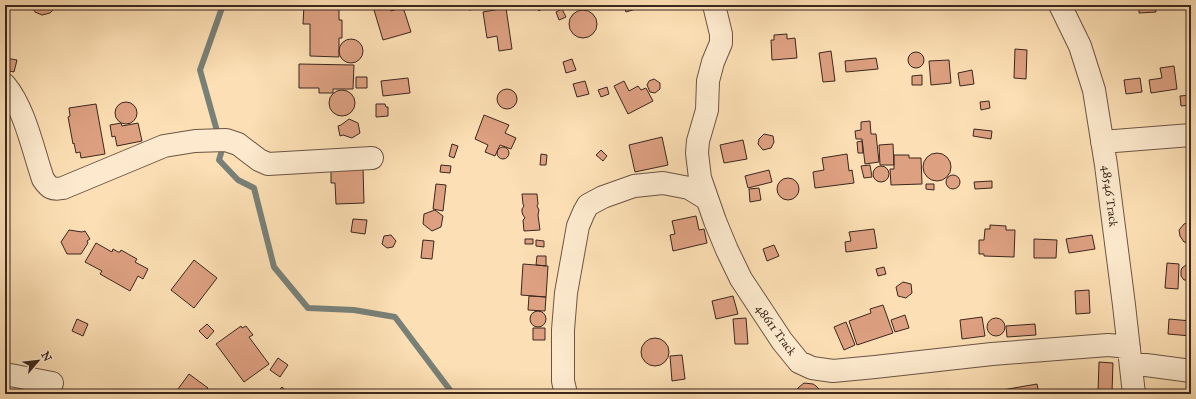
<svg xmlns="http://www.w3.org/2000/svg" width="1196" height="399" font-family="'IM FELL Great Primer',serif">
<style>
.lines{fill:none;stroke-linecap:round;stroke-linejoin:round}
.stream{stroke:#788078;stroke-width:6}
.building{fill:#dda081;stroke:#3b271e}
.minor-casing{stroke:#6b5544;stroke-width:24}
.minor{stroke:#fdeace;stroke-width:22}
.labels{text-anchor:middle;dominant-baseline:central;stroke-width:3;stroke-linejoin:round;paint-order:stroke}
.street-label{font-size:12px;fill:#3b271e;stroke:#fdeace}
</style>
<rect width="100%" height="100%" fill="#fcdfb4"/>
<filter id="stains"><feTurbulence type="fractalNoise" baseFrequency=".005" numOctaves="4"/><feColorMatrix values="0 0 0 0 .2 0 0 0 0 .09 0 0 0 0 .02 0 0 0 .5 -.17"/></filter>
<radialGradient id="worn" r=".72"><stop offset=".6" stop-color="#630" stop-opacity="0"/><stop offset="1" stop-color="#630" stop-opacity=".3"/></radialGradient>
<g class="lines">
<path class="stream" d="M217,131L200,70L223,5
M222,150L219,160L238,180L254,188L274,267L308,308L354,310L395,317L453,394"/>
</g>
<path class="building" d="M31,5H56L53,10L50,13L42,15L35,12Z
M304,5H339V20H342V38H339V57L310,56V24H303Z
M388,5L391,11L403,7L411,32L383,40L374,10Z
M468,5H484L485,8L469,10Z
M535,5H545L546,6L539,11Z
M623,5H649L626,12Z
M929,5H943V7L930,9Z
M1139,5H1155L1156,12L1139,13Z
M506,8L512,49L499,51L497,36L487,38L483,12Z
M562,9L566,17L559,20L556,12Z
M569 24a14 14 0 1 1 28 0a14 14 0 1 1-28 0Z
M787,34V39L795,38L797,58L772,60L771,40H774V35Z
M339 51a12 12 0 1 1 24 0a12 12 0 1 1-24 0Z
M1015,49L1027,50L1026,79L1014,78Z
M831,51L835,81L823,82L819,53Z
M908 60a8 8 0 1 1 16 0a8 8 0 1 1-16 0Z
M5,58L17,60L14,72L5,70Z
M876,58L878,69L846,72L845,61Z
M572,59L576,70L566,73L563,62Z
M949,60L951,83L931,85L929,61Z
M299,64L354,65L353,89H333V93H319V88H299Z
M1174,66L1177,89L1151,93L1149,80L1162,78L1160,68Z
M972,70L974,84L960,86L958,73Z
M922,75V85H912V76Z
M356,77H367V88H356Z
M408,78L410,93L383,96L381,81Z
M1140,78L1142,92L1126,94L1124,80Z
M654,79L660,83V89L655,93L650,92L647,85L649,81Z
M585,81L589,94L577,97L573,84Z
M624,81L629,91L638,86L641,90L646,88L653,101L628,114L614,86Z
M607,87L609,94L601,97L598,90Z
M497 99a10 10 0 1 1 20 0a10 10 0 1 1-20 0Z
M329 103a13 13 0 1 1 26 0a13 13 0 1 1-26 0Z
M1191,95V105L1181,106L1180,96Z
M989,101L990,108L981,110L980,102Z
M115 113a11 11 0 1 1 22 0a11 11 0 1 1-22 0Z
M96,104L105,154L81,158L80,152L76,153L74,143L73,144L68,117L70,116L69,108Z
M376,104H385L386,107H388V116L376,117Z
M484,115L509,125L505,133L516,138L511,149L500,145L495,156L485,152L488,145L475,139Z
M349,119L358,123L360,133L352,138L343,135L340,136L338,126L341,125Z
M870,121L871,134H876L879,162L865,164L862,139H856L855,131L861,130V122Z
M121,123L122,126L138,123L142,141L117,146L115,136L112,137L110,125Z
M974,129L992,131L991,139L973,136Z
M764,134L773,136L774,142L771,148L763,150L758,144L759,139Z
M662,137L668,165L635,172L629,145Z
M743,140L747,159L724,163L720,145Z
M862,141L863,153H858L857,142Z
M452,144L458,146L454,158L449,156Z
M893,144L894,165H880L879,145Z
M497 153a6 6 0 1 1 12 0a6 6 0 1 1-12 0Z
M601,150L607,156L603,161L596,155Z
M923 167a14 14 0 1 1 28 0a14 14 0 1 1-28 0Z
M541,154L547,155L546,165H540Z
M847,154L849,171L852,170L854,183L815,188L813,172L824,170L822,158Z
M894,155H909V158H921L922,184L891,185L890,169H894Z
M441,165L451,166L450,173L440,172Z
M870,165L872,177L864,178L861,166Z
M873 174a8 8 0 1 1 16 0a8 8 0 1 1-16 0Z
M363,168L364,203L336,204L335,183H331V169Z
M769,170L772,182L748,188L745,176Z
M946 182a7 7 0 1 1 14 0a7 7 0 1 1-14 0Z
M777 189a11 11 0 1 1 22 0a11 11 0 1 1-22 0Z
M992,181V188L975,189L974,182Z
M436,184L446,185L443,211L433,209Z
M926,184H934V190L926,189Z
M759,188L761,200L750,202L749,189Z
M522,194H537L538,204L537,206L539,210L538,215L540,230L524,231L523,220L525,218L523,215L522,212V209L524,206L523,204Z
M435,210L443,216L441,227L432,231L423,224L424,214Z
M696,216L699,230L704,229L707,243L673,251L670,235L675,234L672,221Z
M353,219L367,220L365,234L351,232Z
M1187,223H1191V243L1184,242L1180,236L1179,230L1184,224Z
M990,225L1006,226V230H1015L1014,257L984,256V254H979V240H984L985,229H990Z
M874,229L877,248L846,252L845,242L851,241L849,232Z
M69,230L82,232L85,231L90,239L87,241L88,243L81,254H67L61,242Z
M391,235L396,241L393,247L387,248L382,244L384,236Z
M1092,235L1095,249L1069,253L1066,239Z
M525,239H533V244H525Z
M1034,239L1057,240L1056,258H1034Z
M423,240L434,241L432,259L421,258Z
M536,240L544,241V247L536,246Z
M96,243L112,252L113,249L118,252H120L121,250L137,259L135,262L148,269L143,279L138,276L130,291L100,274L102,271L85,262Z
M774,245L779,256L767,261L763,249Z
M537,256H546V266L536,265Z
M194,260L217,278L194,308L171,290Z
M1167,263L1179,264L1178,289L1165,288Z
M523,264L548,266L546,297L521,295Z
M1186,265H1191V280H1184L1181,276V271L1182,268Z
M884,267L886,274L878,276L876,269Z
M903,282L911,284L912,293L906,298L898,296L896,287Z
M1089,290L1090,313L1076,314L1075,291Z
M529,296L546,297L545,311L528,310Z
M733,296L738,314L716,319L712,301Z
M883,305L893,333L857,345L849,321L871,313L870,309Z
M530 319a8 8 0 1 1 16 0a8 8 0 1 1-16 0Z
M905,315L909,328L895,332L891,320Z
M982,317L985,336L962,339L960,320Z
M746,318L748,344H735L733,319Z
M987 327a9 9 0 1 1 18 0a9 9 0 1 1-18 0Z
M77,319L88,324L83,336L72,331Z
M1169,319L1191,321V336L1168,334Z
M846,322L855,345L844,350L834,327Z
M207,324L214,331L207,339L199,331Z
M1035,324L1036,335L1007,337L1006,326Z
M241,326L242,328L246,326L253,335L249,337L269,364L244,382L216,344Z
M533,328H545V340H533Z
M641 352a14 14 0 1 1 28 0a14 14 0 1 1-28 0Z
M682,355L685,379L672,381L670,356Z
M278,358L288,365L280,377L270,370Z
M1099,362L1113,363L1112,392H1098Z
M189,374L208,388L204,394H177L175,393Z
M804,383L813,384L816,386L819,389L820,394H795L798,388Z
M1037,384L1039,394H979Z
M282,387L290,394H275Z
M948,389L950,394H935Z"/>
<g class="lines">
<g class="minor-casing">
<path id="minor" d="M714,5L721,34V43L713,62L708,81L707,110L698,141L697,153L700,178L715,221L727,250L741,279L782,341L799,362L812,368L833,371L875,367L992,354L1108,345L1129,347
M1060,5L1080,46L1094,90L1106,165L1124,305L1134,394
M5,85C25,109 33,150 43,179C49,188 52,190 63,188L164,146L195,141L226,140L238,144L259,160L268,164L372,158
M1102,142L1191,135
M1131,363L1191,371
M5,374L52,383
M566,394L563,381V330L566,293L578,226L584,212L588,205L603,197L634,186L663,183L689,188L707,199"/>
</g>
<use href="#minor" class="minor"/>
</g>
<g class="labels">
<g class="street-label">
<text transform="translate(1110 196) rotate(83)">48546 Track</text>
<text transform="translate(776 330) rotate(54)">48611 Track</text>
</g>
</g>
<rect width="1196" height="399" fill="none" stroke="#fcdfb4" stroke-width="20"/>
<rect x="6" y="6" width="1184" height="387" fill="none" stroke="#3b271e" stroke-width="2"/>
<rect x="10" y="10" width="1176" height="379" fill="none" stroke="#3b271e"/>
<g transform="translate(38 361) rotate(62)" stroke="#fdeace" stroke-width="3" paint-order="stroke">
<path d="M0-3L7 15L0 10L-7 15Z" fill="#3b271e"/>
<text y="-6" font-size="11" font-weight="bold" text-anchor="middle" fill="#3b271e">N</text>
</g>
<rect width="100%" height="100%" filter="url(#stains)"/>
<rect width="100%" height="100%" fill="url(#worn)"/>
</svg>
